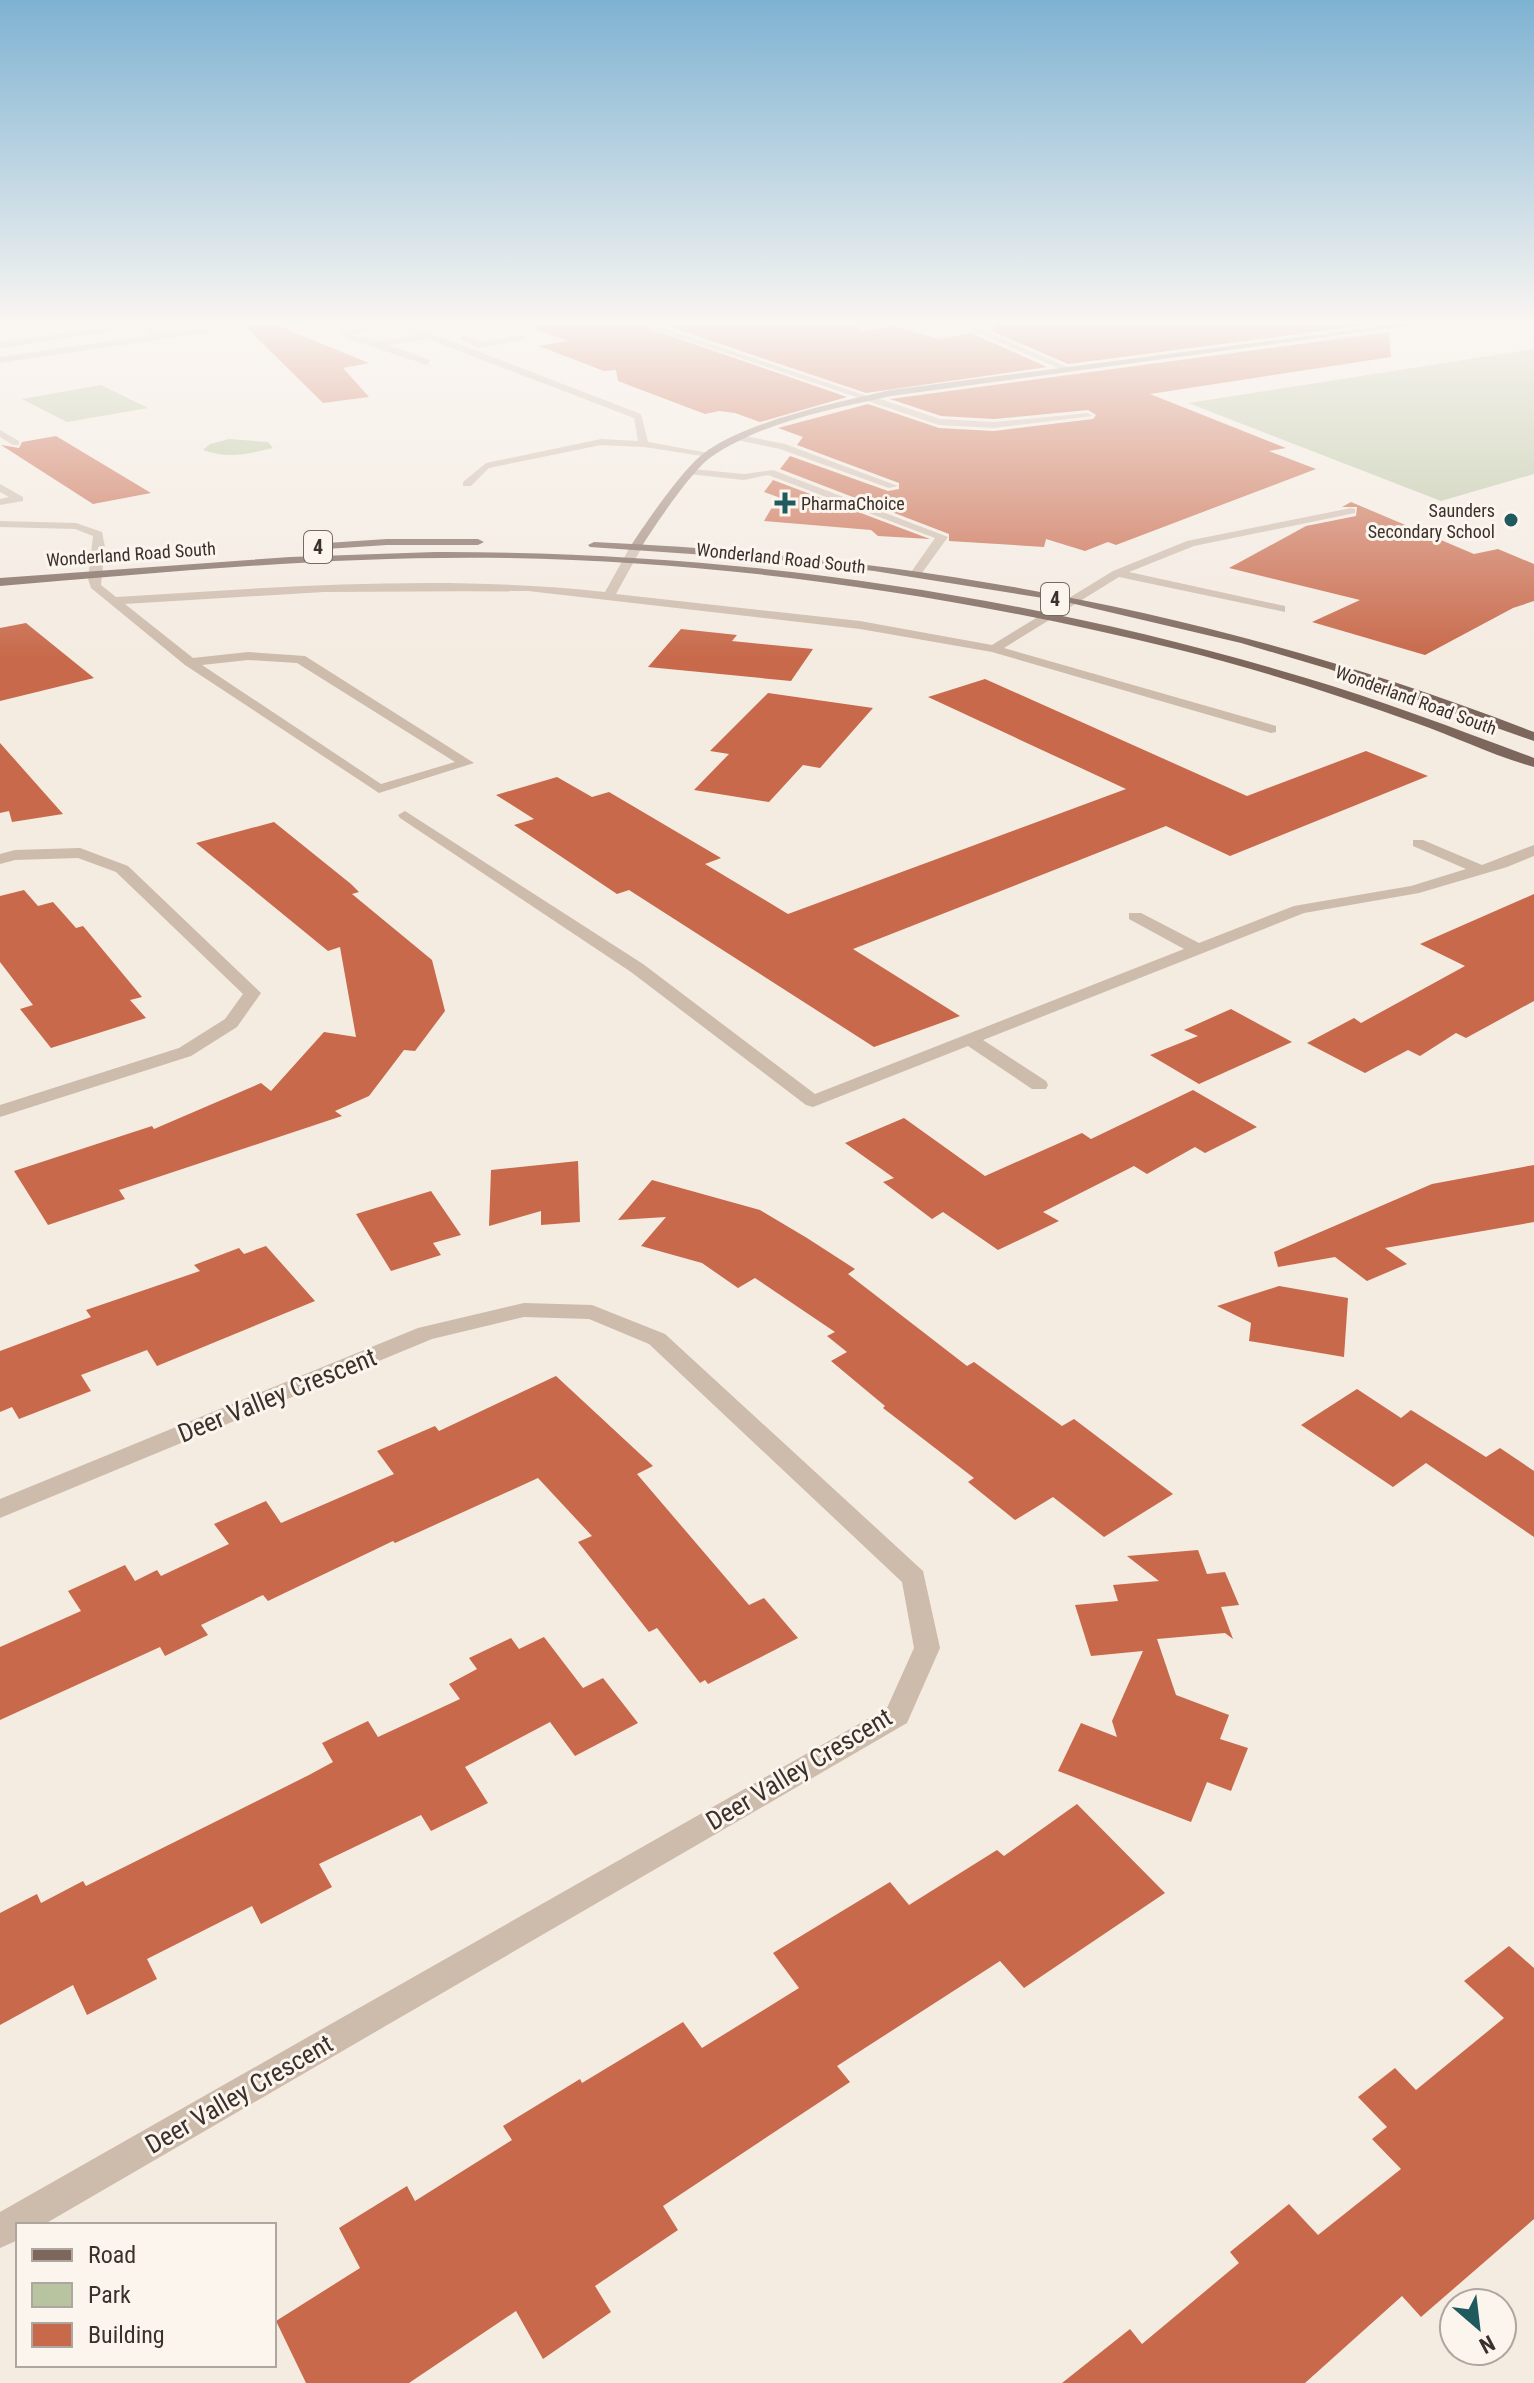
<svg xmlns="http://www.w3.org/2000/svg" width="1534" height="2383" font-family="'Roboto Condensed',sans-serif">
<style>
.green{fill:#b8c4a0}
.building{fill:#c8694b}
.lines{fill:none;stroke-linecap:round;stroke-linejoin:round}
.lane{fill:#cdbbac;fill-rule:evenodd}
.street{fill:#cdbbac;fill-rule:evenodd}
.secondary{fill:#a18a7d;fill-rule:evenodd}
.primary{fill:#7d675c;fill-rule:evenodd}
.poi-dot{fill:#1f5a5e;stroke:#fbf5ee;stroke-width:3}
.labels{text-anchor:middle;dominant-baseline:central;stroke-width:6;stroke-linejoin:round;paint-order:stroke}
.far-poi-label{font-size:18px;fill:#3b302b;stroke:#fbf5ee;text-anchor:start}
.far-street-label{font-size:18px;fill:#3b302b;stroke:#fbf5ee}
.shield{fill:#fbf5ee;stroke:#756b66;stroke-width:2}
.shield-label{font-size:20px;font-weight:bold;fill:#3b302b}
.near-street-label{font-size:26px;fill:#3b302b;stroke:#fbf5ee}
</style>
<rect width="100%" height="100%" fill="#f4ebe1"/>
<path class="green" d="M1534,349V474L1441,501L1188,403Z
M101,385L148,408L67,422L22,399Z
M229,439L268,442L273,448C249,454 227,459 203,450L210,444Z"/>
<path class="building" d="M243,324H273L369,363L343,368L369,397L323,403Z
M535,324H636L847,397L760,422L735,413L719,411L705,414L618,381L616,370L604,371L539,346L568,341L535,329Z
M661,324H859V332L892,326L939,339L971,333L1047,367L866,393Z
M996,324H1375L1068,364L989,330L995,328Z
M1389,332L1391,357L1150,394L1286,448L1269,451L1316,469L1116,545L1108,542L1085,551L1046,539L1044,547L949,541V534L780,469L790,456L888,491L899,489V483L797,445L803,437L778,428L868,404L939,428L994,431L1093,419L1096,415L1088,410L994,419L941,416L890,399Z
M56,436L151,493L93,504L1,445L19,448L22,442Z
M773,480L930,539L878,536L871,530L764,521L778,497L764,492Z
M1351,502L1474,554L1498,549L1534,564V601L1513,608L1425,655L1312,622L1360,600L1229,568L1306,526L1356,516L1357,507H1342Z
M26,623L94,678L0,701V628Z
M681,629L737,635L732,641L813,649L791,681L648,667Z
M985,679L1247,796L1366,751L1428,776L1230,856L1166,826L853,949L960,1016L874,1047L629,890L617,894L514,825L534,819L496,795L557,777L592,797L609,792L721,858L705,864L788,914L1126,789L928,697Z
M768,693L873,708L820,768L803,765L769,802L694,790L729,754L710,751Z
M0,743L63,814L12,822L9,811L0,813Z
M274,822L351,884L359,892L352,894L432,960L445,1011L415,1051L404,1050L369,1096L335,1111L342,1116L119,1190L125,1199L48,1225L14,1171L152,1126L154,1129L261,1083L271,1091L324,1032L356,1037L340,947L328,951L196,843Z
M24,890L38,906L53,902L76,928L83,926L142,997L130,1000L146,1018L51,1048L20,1009L33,1005L0,962V896Z
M1534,894V1001L1466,1038L1456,1033L1420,1056L1408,1050L1365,1073L1307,1043L1354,1018L1361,1023L1465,966L1420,944Z
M1231,1009L1292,1042L1199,1084L1150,1055L1198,1036L1184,1030Z
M1193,1090L1257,1127L1205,1153L1195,1147L1147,1174L1134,1166L1043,1212L1059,1221L998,1250L943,1212L932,1219L883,1182L894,1178L845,1143L904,1118L985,1176L1082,1133L1091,1139Z
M578,1161L580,1222L541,1225V1211L489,1226L491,1170Z
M1534,1165V1222L1385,1248L1407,1264L1367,1281L1335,1257L1278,1267L1274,1252L1432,1184Z
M652,1180L760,1210L807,1238L855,1269L848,1274L967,1366L974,1362L1062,1426L1074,1419L1173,1494L1104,1537L1053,1497L1015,1520L968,1482L974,1478L883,1408L885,1406L831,1361L847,1352L827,1336L835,1332L755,1278L738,1288L702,1263L641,1246L666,1217L618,1220Z
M431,1191L461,1235L433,1243L441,1255L391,1271L356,1214Z
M266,1246L315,1301L157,1366L147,1350L81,1375L91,1391L19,1419L12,1407L0,1412V1351L91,1317L86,1310L200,1271L194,1265L239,1248L244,1254Z
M1279,1286L1348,1298L1344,1357L1249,1341L1251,1323L1217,1306Z
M556,1376L653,1466L637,1474L749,1605L764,1598L798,1638L708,1684L705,1680L700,1683L657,1628L649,1632L578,1542L592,1536L538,1478L395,1543L393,1541L268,1601L263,1595L201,1625L208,1635L165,1656L160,1647L0,1720V1647L81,1611L68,1591L125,1565L135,1581L157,1570L161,1576L229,1544L214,1524L266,1501L281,1523L394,1474L377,1451L435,1426L439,1431Z
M1357,1389L1401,1418L1411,1410L1486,1457L1500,1448L1534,1471V1537L1426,1463L1393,1487L1301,1425Z
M1198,1550L1207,1574L1225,1572L1239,1605L1221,1607L1233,1639L1225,1633L1157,1639L1176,1695L1229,1715L1220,1739L1248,1748L1231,1791L1207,1782L1191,1822L1058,1771L1081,1723L1117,1737L1112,1721L1143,1651L1091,1656L1075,1605L1118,1601L1113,1585L1159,1581L1127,1556Z
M544,1637L583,1688L603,1678L638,1723L575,1756L550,1722L465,1767L488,1803L431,1831L421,1815L319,1864L332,1887L261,1924L252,1906L147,1959L157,1979L87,2015L73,1985L0,2025V1913L37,1894L41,1903L83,1881L86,1886L309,1775L333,1762L322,1743L368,1721L378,1737L460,1699L449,1684L477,1669L469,1658L511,1638L519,1649Z
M1077,1804L1165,1893L1024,1988L1000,1961L837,2066L850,2082L663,2206L678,2230L595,2286L611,2312L543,2359L516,2311L409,2383H306L276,2321L360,2268L339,2228L407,2186L415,2201L512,2140L503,2126L580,2079L582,2083L683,2022L702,2048L799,1988L773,1953L890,1882L909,1905L997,1850L1004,1856Z
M1509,1946L1534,1968V2219L1421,2317L1402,2296L1305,2383H1062L1130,2329L1142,2344L1239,2263L1230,2252L1289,2204L1318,2235L1401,2169L1372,2139L1387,2127L1358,2097L1395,2068L1416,2090L1504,2018L1464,1981Z"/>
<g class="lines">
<path class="lane" d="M129,324H151L149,326L162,333L202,329L194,324H205L216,331L0,363V357L152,335L140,327L0,348V342Z
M378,324H406L641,414L648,442L714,454L709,457L644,447L601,445L489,468L471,486H463V482L486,463L601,439L638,441L634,418L428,339L389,345L430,360L427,365L342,337L343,330ZM393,326L419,335L379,341L350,335Z
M522,335L525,340L479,348L460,339L464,336L480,342Z
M868,395L940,419L994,422L1088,413L1093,416L994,428L939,425L865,400Z
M0,430L19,441V445H13L0,437Z
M740,435L785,444L898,486L889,488L780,449L737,440Z
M692,469L744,474L773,470L948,537L919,577H911L909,575L935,538L768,475L744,480L688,474L687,472Z
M0,484L23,497V501L0,505V499L9,497L0,492Z
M1351,508L1355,509V513L1194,546L1129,572L1285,606V612L1119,577L1004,648L1276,726V732L1271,733L992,652L860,629L528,591L324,592L125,604L193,658L248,652L305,656L474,763L379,793L185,665L91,588L88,579L93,536L75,529L0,527V521L76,523L102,532L105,547L101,585L116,597C279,587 443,574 605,592L630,547L636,544L642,547L616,594L860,621L992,645L1113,571L1187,541ZM248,660L297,663L455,762L381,784L202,665Z
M405,811L643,964L815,1094L1184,949L1129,919V913H1141L1199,943L1294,906L1411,886L1466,869L1413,846V840H1423L1482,865L1534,845V856L1507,867L1419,893L1304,913L983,1040L1046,1081L1048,1085L1046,1089H1032L968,1046L813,1107L806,1105L631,972L400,818L398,815Z"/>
<path class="street" d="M639,324H651L873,398L865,400Z
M957,324H968L1074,370L1067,372Z
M80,848L128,866L261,993L237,1027L191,1056L0,1117V1105L179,1048L225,1019L243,994L116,872L78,858L15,860L0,864V854L15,850Z
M524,1303L592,1305L665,1334L923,1571L940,1648L907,1723L43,2225H18V2240L0,2248V2212L887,1708L914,1648L902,1582L649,1344L589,1319L524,1317L432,1339L0,1518V1499L418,1328Z"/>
<path class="secondary" d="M1399,324H1422L891,396C832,409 762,422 711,457C691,471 654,527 640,549L630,547C645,524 682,470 703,454C745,421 839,402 891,390Z"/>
<path class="primary" d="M387,539H478L484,542L478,545H387L326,549L320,546L326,543Z
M594,542C923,557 1226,613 1534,732V741L1329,669L1241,643L1062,601L874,571L780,560L590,547L588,545Z
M435,552C730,551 1023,593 1306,678C1383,701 1459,730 1534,758V767C1494,756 1456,737 1416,723C1338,695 1257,669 1176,649C958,596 734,562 509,558C339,555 169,572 0,586V578L290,557Z"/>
</g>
<linearGradient id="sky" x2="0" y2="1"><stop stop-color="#7eb2d2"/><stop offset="0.49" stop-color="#faf6f2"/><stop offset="1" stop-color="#faf6f2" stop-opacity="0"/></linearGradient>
<rect width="1534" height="658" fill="url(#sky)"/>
<g class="poi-dot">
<path d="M781 491h8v8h8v8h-8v8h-8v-8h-8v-8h8z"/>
<circle cx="1511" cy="520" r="8"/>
</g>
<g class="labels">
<g class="far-poi-label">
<text x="801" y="503">PharmaChoice</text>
<text x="1495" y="510" text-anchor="end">Saunders<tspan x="1495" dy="21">Secondary School</tspan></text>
</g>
<g class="far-street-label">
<text transform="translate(131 554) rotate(-4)">Wonderland Road South</text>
<text transform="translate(781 558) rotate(6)">Wonderland Road South</text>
<text transform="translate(1416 700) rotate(20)">Wonderland Road South</text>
</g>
<g class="shield">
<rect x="304" y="531" width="28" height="32" rx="6"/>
<rect x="1041" y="583" width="28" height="32" rx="6"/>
</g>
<g class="shield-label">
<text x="318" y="547">4</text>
<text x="1055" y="599">4</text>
</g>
<g class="near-street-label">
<text transform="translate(277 1395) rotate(-22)">Deer Valley Crescent</text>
<text transform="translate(799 1769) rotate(-31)">Deer Valley Crescent</text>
<text transform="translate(239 2094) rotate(-30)">Deer Valley Crescent</text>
</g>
</g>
<rect x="16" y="2223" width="260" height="144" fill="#fbf5ee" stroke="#aea6a0" stroke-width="2"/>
<rect x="32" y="2249" width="40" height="12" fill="#7d675c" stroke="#aea6a0" stroke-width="2"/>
<text x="88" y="2263" font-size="24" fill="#3b302b">Road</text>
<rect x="32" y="2283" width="40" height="24" fill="#b8c4a0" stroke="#aea6a0" stroke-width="2"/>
<text x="88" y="2303" font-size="24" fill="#3b302b">Park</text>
<rect x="32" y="2323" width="40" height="24" fill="#c8694b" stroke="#aea6a0" stroke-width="2"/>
<text x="88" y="2343" font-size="24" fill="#3b302b">Building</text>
<g transform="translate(1478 2327) rotate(152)"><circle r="38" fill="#fbf5ee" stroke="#aea6a0" stroke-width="2"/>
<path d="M0-6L14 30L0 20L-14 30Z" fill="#1f5a5e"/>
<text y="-12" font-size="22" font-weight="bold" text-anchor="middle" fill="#3b302b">N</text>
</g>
</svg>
